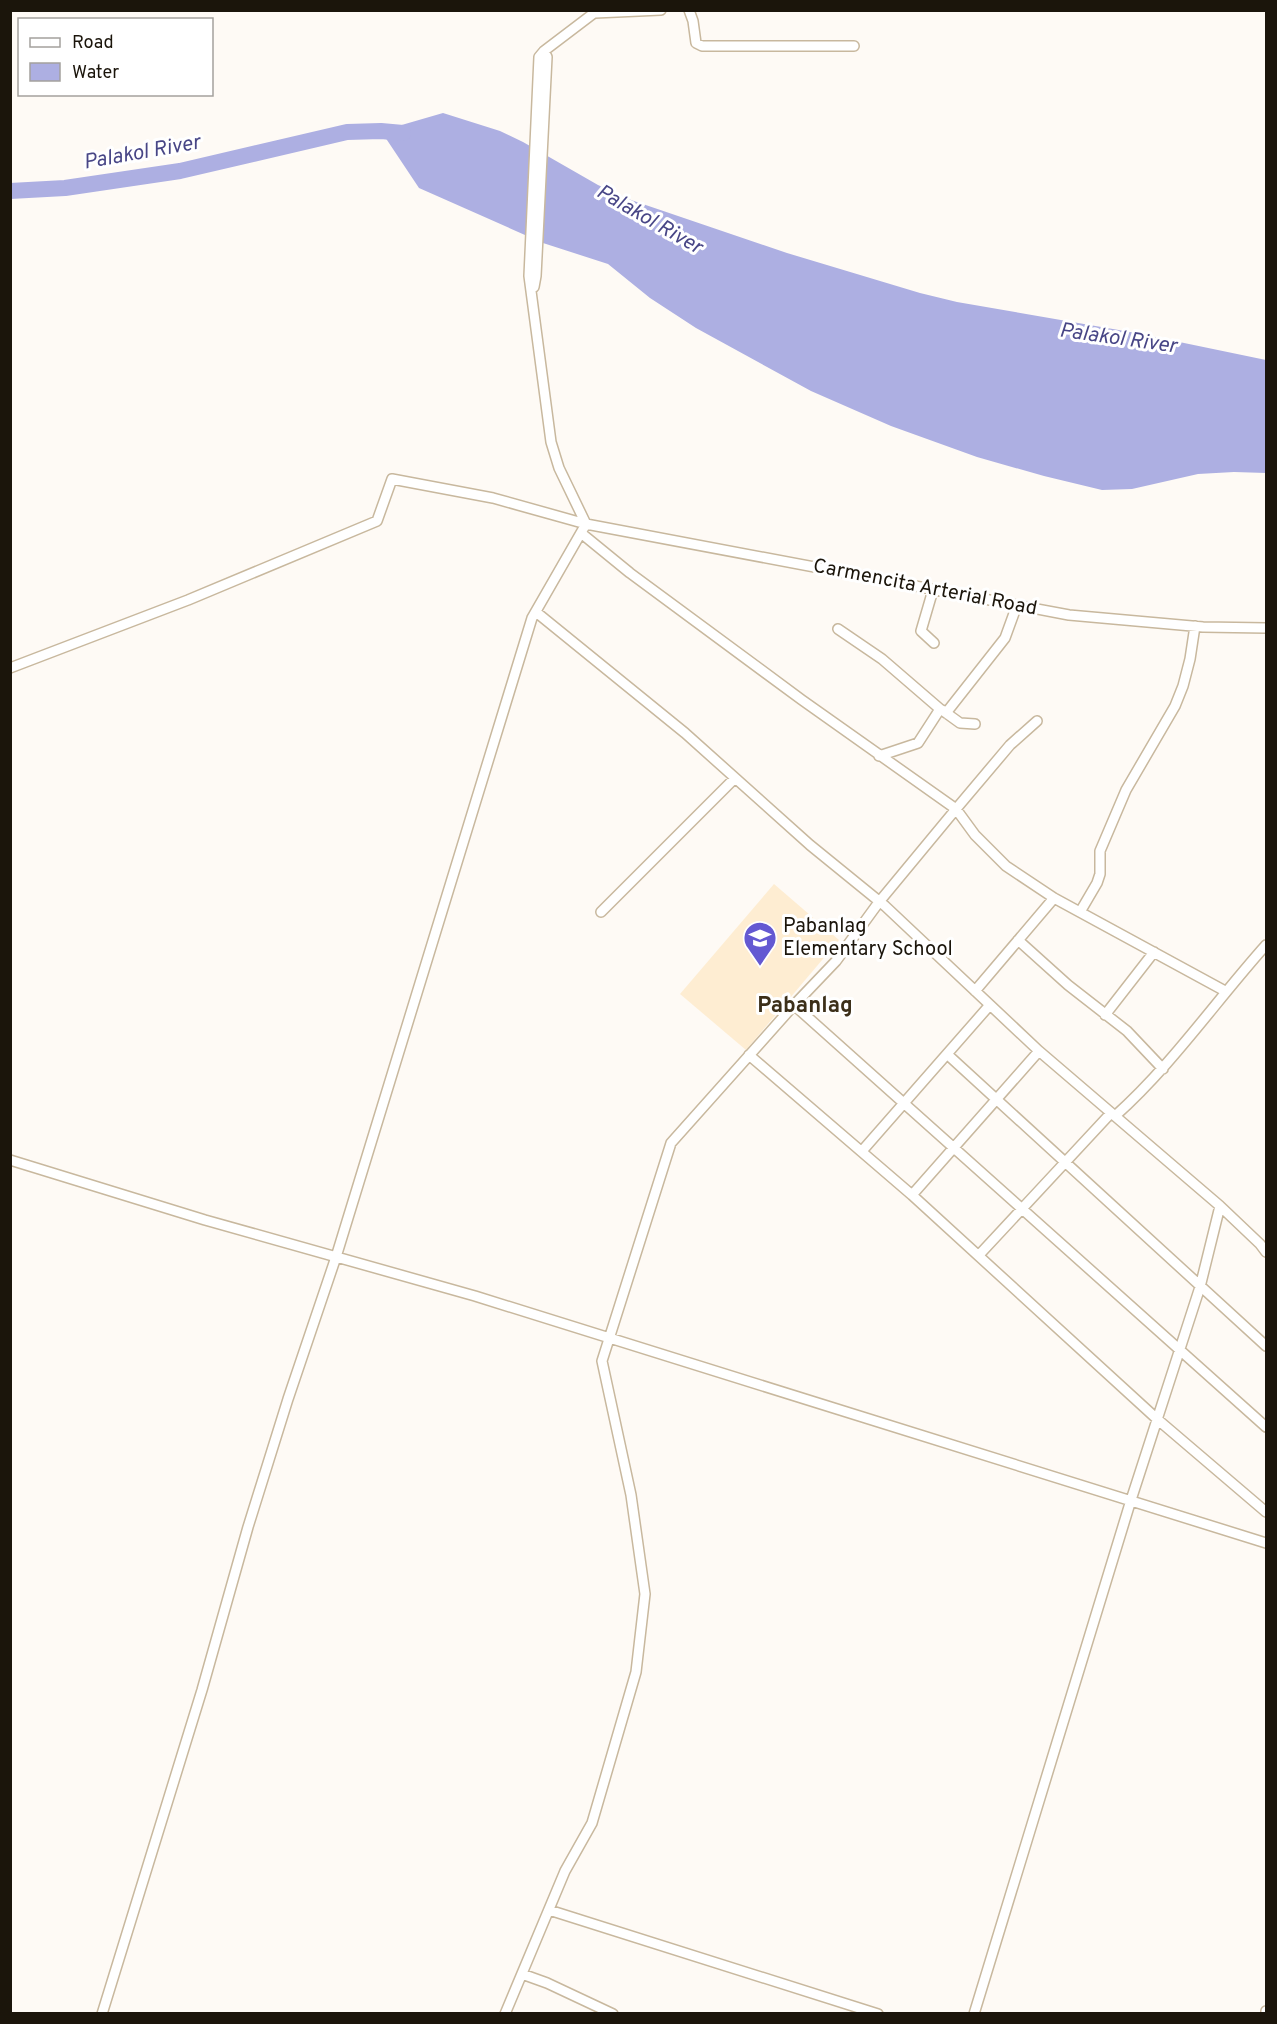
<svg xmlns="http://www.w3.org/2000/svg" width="1277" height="2024" font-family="Overpass,sans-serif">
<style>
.built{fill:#feedd2}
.water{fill:#adafe2}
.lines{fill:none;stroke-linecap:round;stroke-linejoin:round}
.river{stroke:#adafe2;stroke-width:16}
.minor-casing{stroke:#c8b89e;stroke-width:12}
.minor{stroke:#fff;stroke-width:9}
.labels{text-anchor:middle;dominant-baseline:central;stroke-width:6;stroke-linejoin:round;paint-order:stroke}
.street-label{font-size:20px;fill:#1b150b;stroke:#fff}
.poi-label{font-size:20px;fill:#1b150b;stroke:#fff;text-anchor:start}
.water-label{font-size:21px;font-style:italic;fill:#484686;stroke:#fff}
.quarter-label{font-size:22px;font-weight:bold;fill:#3c2f19;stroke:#fff}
</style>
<rect width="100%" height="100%" fill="#fefaf5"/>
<path class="built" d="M774,884L839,940L746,1050L680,994Z"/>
<path class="water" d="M443,113L500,131L523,142L598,185L631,200L787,253L920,293L957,302L1136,333L1266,360V473L1234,472L1198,474L1132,489L1102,490L1044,476L977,457L891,426L811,391L696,328L650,298L608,264L543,243L419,188L381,131Z"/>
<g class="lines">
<path class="river" d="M10,191L65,188L180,171L347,132L381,131L403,133"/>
<g class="minor-casing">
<path id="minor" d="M689,10L693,21L696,43L702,46H854
M595,13L661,10
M534,287L536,276L547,57L544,51
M586,524L559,468L551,442L529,276L539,57L544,51L598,10
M581,533L630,573L802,700L956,809L975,835L1006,866L1054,898L1225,991
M933,590L921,631L934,643
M536,612L685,733L810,845L885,906L1039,1051L1220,1206L1260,1244L1266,1252
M838,629L882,659L940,709L918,743L879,756
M10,668L188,600L377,521L392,479L493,498L586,524L1069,615L1203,627L1266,628
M942,710L960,723L975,724
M946,713L1005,638L1017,605
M601,912L735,778
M1080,912L1097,883L1100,874V851L1126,790L1175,706L1183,686L1190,659L1195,626
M1018,940L1068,985L1127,1031L1163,1069
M975,991L1054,898
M794,1005L1266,1427
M1105,1015L1154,952
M749,1055L912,1195L1157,1419L1266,1512
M948,1055L1266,1346
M1115,1116C1172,1065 1215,1002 1266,945
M862,1151L989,1006
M10,1160L205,1220L475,1296L1266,1543
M912,1195L1039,1051
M979,1255L1111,1113
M549,1910L878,2014
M522,1974L547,1983L613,2014
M102,2014L202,1690L248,1527L288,1399L336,1257L532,618L586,524
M505,2014L565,1871L592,1823L636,1672L645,1594L631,1495L602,1361L671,1143L794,1005L836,961L879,902L956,809L1010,745L1037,721
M974,2014L1131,1500L1200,1287L1220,1206
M1266,2014V2011"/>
</g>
<use href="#minor" class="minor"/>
</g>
<defs>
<g id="school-pin" transform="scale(1.725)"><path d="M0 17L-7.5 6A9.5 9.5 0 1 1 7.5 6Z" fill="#6459d2" stroke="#fff"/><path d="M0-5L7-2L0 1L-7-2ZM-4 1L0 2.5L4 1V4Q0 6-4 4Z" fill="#fff"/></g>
</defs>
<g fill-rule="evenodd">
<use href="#school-pin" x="760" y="938"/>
</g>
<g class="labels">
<g class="street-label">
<text transform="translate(925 588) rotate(11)">Carmencita Arterial Road</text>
</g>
<g class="poi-label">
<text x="783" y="927">Pabanlag<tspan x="783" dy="23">Elementary School</tspan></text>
</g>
<g class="water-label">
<text transform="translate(142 153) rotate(-10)">Palakol River</text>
<text transform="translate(649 220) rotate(30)">Palakol River</text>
<text transform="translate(1118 339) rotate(8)">Palakol River</text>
</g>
<g class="quarter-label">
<text x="805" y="1006">Pabanlag</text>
</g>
</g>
<rect width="1277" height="2024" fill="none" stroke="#1b150b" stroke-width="24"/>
<rect x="18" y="18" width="195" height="78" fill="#ffffff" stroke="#a4a19d" stroke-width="1.5"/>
<rect x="30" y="38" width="30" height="9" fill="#ffffff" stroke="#a4a19d" stroke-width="1.5"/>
<text x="72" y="48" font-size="18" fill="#1b150b">Road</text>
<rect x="30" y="63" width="30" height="18" fill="#adafe2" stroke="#a4a19d" stroke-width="1.5"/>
<text x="72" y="78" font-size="18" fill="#1b150b">Water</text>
</svg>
